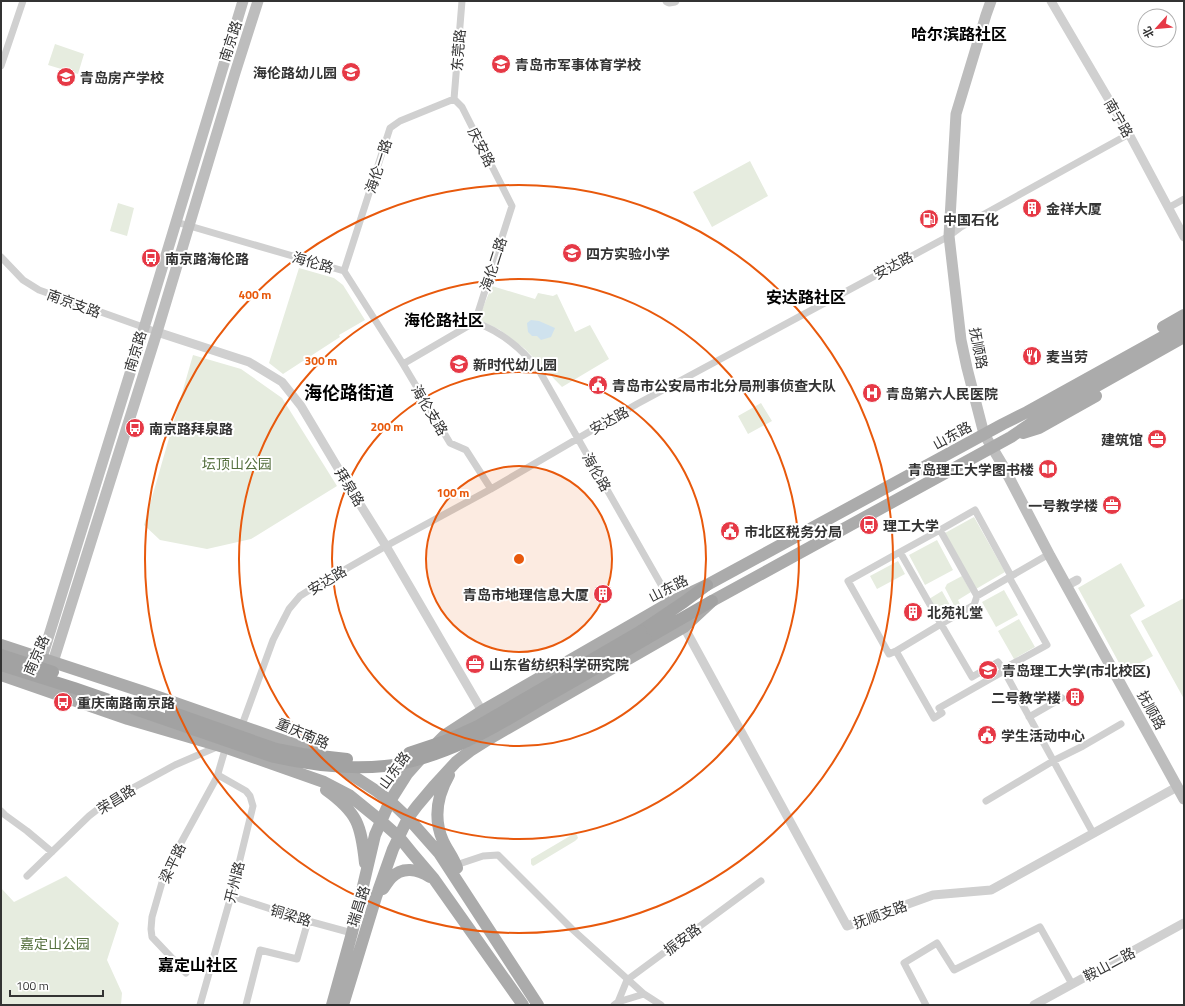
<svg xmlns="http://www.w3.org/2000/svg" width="1185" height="1006" font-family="'Titillium Web','Noto Sans SC',sans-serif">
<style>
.green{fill:#e6ecdf}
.water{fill:#cfe2ee}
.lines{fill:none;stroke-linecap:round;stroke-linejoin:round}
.minor{stroke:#d0d0d0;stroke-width:7}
.tertiary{stroke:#d0d0d0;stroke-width:9}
.secondary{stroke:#bdbdbd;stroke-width:11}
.primary{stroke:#ababab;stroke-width:12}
.trunk{stroke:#a2a2a2;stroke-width:12}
.trunk-bridge{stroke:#a2a2a2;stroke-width:12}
.ring{fill:none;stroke:#e8590c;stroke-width:2}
.labels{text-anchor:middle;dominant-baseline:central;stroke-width:4;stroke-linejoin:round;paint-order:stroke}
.street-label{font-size:14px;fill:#333;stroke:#fff}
.poi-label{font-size:14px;font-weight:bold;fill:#333;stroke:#fff;text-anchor:start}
.park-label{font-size:14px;fill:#56703f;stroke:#fff}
.quarter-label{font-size:16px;font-weight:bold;fill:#000;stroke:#fff}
.district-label{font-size:18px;font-weight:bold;fill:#000;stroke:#fff}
.centre{fill:#e8590c;stroke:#fff;stroke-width:2}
.ring-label{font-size:12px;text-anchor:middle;font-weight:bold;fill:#e8590c;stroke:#fff;stroke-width:4;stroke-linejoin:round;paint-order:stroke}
</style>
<rect width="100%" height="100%" fill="#fff"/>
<path class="green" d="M55,44L84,54L78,74L48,65Z
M750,161L768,196L712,227L693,192Z
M118,203L134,208L127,236L110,231Z
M299,268L334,278L343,285L365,320L339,335L340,337L283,374L269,363Z
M492,286L535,299L538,293L553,296L557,294L575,332L590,325L609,359L562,387L525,349L500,330L478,319Z
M193,355L241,369L282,398L337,486L251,539L207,549L160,540L144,525Z
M761,403L772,421L748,434L738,416Z
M974,517L1005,572L976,589L945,533Z
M937,540L953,570L925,585L909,555Z
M898,561L905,574L877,589L870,576Z
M1121,563L1145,606L1130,615L1153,656L1124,672L1078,588Z
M962,576L971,592L958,600L963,610L958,613L945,588L947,584Z
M1004,590L1018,615L996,627L982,602Z
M942,591L955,614L942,622L929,599Z
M1184,598V699L1141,621Z
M1019,619L1035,647L1014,659L998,631Z
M575,833L577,835L578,838L575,841L535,865L533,866L531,864V859Z
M66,876L119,923L107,960L122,993L121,1005H1V888L14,902Z"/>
<path class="water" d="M531,320L539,321L555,328L551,337L541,340L537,336H532L528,332L527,323Z"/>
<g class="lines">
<path class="minor" d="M1,66L23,1
M454,99L462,1
M1168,208L1184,199
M176,222L344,271L403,364L450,443L466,450L491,489
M1,257L23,280L39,290L157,332
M344,271L390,128L400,121L454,99
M475,322C502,332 522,348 540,372L671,602
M403,364L475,322L512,206L462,107L454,99
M940,530L975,510L1011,576
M900,552L848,581L889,654L896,651L934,718L942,713L939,708L1004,671
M977,596L940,530L900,552L941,624L974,605L977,596L1044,557
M896,651L941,624L972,677L998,662L1003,669L1047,645L1009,577
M1003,669L1093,833
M1029,717L1062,698
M242,725L273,640L289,609L300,596L311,589L386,546L491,489L637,404L949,236L961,227L1129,134
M986,801L1053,761L1083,746L1121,724
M1,811L5,815L27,831L52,852
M456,865L483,856L498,855L572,929L644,994
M27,876L89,816L107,802L175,765L219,746
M231,896L308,921L352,933
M186,973L152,937L151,929L152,917L165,872L217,777L224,753L227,748
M618,1002L644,994L661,1005
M200,1005L231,896L253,806L250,796L246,791L218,775
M246,1005L260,950L297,959L308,921
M614,1005L618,1002L627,980L761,881
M926,1005L904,963L937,943L954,970L1040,927L1072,984"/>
<path class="tertiary" d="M667,1L669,2L675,1
M1051,1L1129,134L1184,237
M157,332L249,362L282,382L301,406L348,485L386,546L482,711
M1066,586L1077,580
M684,627L847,926L933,895L991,890L1177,787
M1034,1005L1184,923"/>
<path class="secondary" d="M991,1L986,15L956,114L949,236L961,340L967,368L984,434L1002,464L1050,556L1184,799
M41,667L42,658L144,328L243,1
M48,670L53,662L157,332L235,73L258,1"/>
<path class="primary" d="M1163,327L1184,315
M1023,433L1039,428L1096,396
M1,645L144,692L316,752L375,790L390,801L408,818L439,853L538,1005
M1,675L128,719L227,748L324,782L349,795L381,821L399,837L412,853L434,879L523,1005
M438,742L445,735L482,711L633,624L671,602L707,585L1003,424L1027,412L1184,325
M449,775C437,796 433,818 443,841C447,850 454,858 457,868
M326,790C358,813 361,825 365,863
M383,889C386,885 388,881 391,878C402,866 418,869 430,877
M332,1005L352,933L375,835L390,801L395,793L407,774L423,756
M343,1005L376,897L393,849L408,818L417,806L433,787L456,762L470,751L489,739L684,627L712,601L1011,437L1033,422L1184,337"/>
<path class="trunk" d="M641,631L684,602L707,585
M646,639L712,601"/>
<path class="trunk-bridge" d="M1,655L53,672
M1,665L74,688L274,757C310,765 348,770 385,766C442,760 496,727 544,698C578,679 612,659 646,639
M171,712L276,749L302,754L347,759
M409,753L445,741L478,726L641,631"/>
</g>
<circle cx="519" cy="559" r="93" fill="#e8590c" fill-opacity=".12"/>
<g class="ring">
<circle cx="519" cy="559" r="93"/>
<circle cx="519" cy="559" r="187"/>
<circle cx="519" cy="559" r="280"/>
<circle cx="519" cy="559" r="374"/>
</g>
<defs>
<g id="school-disc" transform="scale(1)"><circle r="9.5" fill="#e63946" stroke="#fff"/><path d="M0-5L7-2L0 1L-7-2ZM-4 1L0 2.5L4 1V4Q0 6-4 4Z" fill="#fff"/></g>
<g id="building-disc" transform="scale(1)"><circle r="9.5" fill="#e63946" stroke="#fff"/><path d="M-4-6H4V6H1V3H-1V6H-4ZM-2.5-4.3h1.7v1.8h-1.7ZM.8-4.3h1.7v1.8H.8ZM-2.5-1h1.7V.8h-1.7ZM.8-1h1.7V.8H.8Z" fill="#fff"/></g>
<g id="fuel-disc" transform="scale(1)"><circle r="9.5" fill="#e63946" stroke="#fff"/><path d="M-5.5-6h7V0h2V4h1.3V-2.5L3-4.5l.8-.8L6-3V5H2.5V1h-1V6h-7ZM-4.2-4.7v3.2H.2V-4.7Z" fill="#fff"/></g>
<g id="bus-disc" transform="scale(1)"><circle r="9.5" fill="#e63946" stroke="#fff"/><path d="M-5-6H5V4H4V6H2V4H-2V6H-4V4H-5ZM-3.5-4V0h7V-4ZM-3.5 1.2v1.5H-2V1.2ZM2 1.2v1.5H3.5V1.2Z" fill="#fff"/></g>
<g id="restaurant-disc" transform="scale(1)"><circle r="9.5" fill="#e63946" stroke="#fff"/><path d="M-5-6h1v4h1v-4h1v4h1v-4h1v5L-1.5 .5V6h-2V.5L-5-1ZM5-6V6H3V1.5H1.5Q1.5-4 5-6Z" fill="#fff"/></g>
<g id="civic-disc" transform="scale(1)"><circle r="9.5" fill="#e63946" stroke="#fff"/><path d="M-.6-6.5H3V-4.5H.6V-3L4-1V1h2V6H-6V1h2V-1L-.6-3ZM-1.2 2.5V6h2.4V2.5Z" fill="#fff"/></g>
<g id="hospital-disc" transform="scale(1)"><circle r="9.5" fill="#e63946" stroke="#fff"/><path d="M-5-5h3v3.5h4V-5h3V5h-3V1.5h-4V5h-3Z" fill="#fff"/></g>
<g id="office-disc" transform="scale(1)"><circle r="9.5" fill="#e63946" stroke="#fff"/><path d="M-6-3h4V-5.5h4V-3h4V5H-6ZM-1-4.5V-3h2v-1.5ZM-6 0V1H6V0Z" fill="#fff"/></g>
<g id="library-disc" transform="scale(1)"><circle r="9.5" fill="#e63946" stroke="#fff"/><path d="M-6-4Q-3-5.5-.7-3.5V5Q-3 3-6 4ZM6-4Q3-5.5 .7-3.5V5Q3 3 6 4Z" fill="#fff"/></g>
<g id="university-disc" transform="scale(1)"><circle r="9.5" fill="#e63946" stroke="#fff"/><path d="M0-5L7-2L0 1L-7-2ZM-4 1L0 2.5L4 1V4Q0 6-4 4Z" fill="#fff"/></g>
</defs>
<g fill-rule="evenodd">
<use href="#school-disc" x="501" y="64"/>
<use href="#school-disc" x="351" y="72"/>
<use href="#school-disc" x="66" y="77"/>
<use href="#building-disc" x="1032" y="208"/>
<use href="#fuel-disc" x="929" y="219"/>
<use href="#school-disc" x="572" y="253"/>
<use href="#bus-disc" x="151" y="258"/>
<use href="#restaurant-disc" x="1032" y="356"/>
<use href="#school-disc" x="459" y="364"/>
<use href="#civic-disc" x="598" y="385"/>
<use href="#hospital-disc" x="872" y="393"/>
<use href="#bus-disc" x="135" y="428"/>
<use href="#office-disc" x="1157" y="439"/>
<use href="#library-disc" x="1048" y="469"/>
<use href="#office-disc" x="1112" y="505"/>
<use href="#bus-disc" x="869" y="525"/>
<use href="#civic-disc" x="730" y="531"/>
<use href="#building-disc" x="603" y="594"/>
<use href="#building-disc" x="913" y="612"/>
<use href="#office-disc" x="475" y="664"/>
<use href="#university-disc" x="988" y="670"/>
<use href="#building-disc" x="1075" y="697"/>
<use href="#bus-disc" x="63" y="702"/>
<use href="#civic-disc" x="987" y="735"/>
</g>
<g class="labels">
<g class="street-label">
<text transform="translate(230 41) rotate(-72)">南京路</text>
<text transform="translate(458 50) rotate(-85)">东莞路</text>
<text transform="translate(1119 118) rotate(60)">南宁路</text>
<text transform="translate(482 147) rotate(63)">庆安路</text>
<text transform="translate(378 166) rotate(-72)">海伦一路</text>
<text transform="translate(313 262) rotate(16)">海伦路</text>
<text transform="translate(493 264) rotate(-72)">海伦二路</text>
<text transform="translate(893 265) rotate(-28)">安达路</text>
<text transform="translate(74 303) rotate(20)">南京支路</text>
<text transform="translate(979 348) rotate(79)">抚顺路</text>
<text transform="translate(135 351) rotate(-73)">南京路</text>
<text transform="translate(430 410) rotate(59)">海伦支路</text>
<text transform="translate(609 420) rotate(-29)">安达路</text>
<text transform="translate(952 435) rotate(-29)">山东路</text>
<text transform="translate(597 472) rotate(60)">海伦路</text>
<text transform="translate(350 487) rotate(58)">拜泉路</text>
<text transform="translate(327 580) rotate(-31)">安达路</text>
<text transform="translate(668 588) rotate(-27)">山东路</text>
<text transform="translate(36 655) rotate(-66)">南京路</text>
<text transform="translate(1152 710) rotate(61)">抚顺路</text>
<text transform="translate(303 733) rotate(23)">重庆南路</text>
<text transform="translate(394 770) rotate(-54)">山东路</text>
<text transform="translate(116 799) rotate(-32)">荣昌路</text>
<text transform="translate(172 863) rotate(-65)">梁平路</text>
<text transform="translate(234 882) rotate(-76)">开州路</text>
<text transform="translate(358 906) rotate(-72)">瑞昌路</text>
<text transform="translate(880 914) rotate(-20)">抚顺支路</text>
<text transform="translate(291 915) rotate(17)">铜梁路</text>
<text transform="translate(682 939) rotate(-37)">振安路</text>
<text transform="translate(1109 964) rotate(-28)">鞍山二路</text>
</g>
<g class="poi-label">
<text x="515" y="64">青岛市军事体育学校</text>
<text x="337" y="72" text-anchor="end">海伦路幼儿园</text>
<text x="80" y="77">青岛房产学校</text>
<text x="1046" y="208">金祥大厦</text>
<text x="943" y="219">中国石化</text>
<text x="586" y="253">四方实验小学</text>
<text x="165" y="258">南京路海伦路</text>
<text x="1046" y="356">麦当劳</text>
<text x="473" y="364">新时代幼儿园</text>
<text x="612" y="385">青岛市公安局市北分局刑事侦查大队</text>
<text x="886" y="393">青岛第六人民医院</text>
<text x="149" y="428">南京路拜泉路</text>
<text x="1143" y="439" text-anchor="end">建筑馆</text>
<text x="1034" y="469" text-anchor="end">青岛理工大学图书楼</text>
<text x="1098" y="505" text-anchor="end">一号教学楼</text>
<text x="883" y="525">理工大学</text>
<text x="744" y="531">市北区税务分局</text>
<text x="589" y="594" text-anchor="end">青岛市地理信息大厦</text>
<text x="927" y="612">北苑礼堂</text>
<text x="489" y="664">山东省纺织科学研究院</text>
<text x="1002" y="670">青岛理工大学(市北校区)</text>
<text x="1061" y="697" text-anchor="end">二号教学楼</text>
<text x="77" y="702">重庆南路南京路</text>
<text x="1001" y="735">学生活动中心</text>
</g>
<g class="park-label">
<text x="237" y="463">坛顶山公园</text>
<text x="55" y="943">嘉定山公园</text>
</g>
<g class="quarter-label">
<text x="959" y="34">哈尔滨路社区</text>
<text x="806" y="297">安达路社区</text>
<text x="444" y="320">海伦路社区</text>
<text x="198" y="965">嘉定山社区</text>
</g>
<g class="district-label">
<text x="349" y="392">海伦路街道</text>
</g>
</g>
<circle cx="519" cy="559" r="6" class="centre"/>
<g class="ring-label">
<text x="255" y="299">400 m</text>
<text x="321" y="365">300 m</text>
<text x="387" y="431">200 m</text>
<text x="453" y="497">100 m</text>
</g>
<rect width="1185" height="1006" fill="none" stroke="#333333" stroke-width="4"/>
<g transform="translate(1157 28) rotate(243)"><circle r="19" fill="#ffffff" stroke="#adadad"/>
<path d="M0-3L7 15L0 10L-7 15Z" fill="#e63946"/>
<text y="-6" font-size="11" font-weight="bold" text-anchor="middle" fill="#333333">北</text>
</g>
<path d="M10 990v6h93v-6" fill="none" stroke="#333333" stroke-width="2"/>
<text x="16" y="990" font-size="12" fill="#333333" stroke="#ffffff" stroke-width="3" paint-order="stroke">100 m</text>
</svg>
